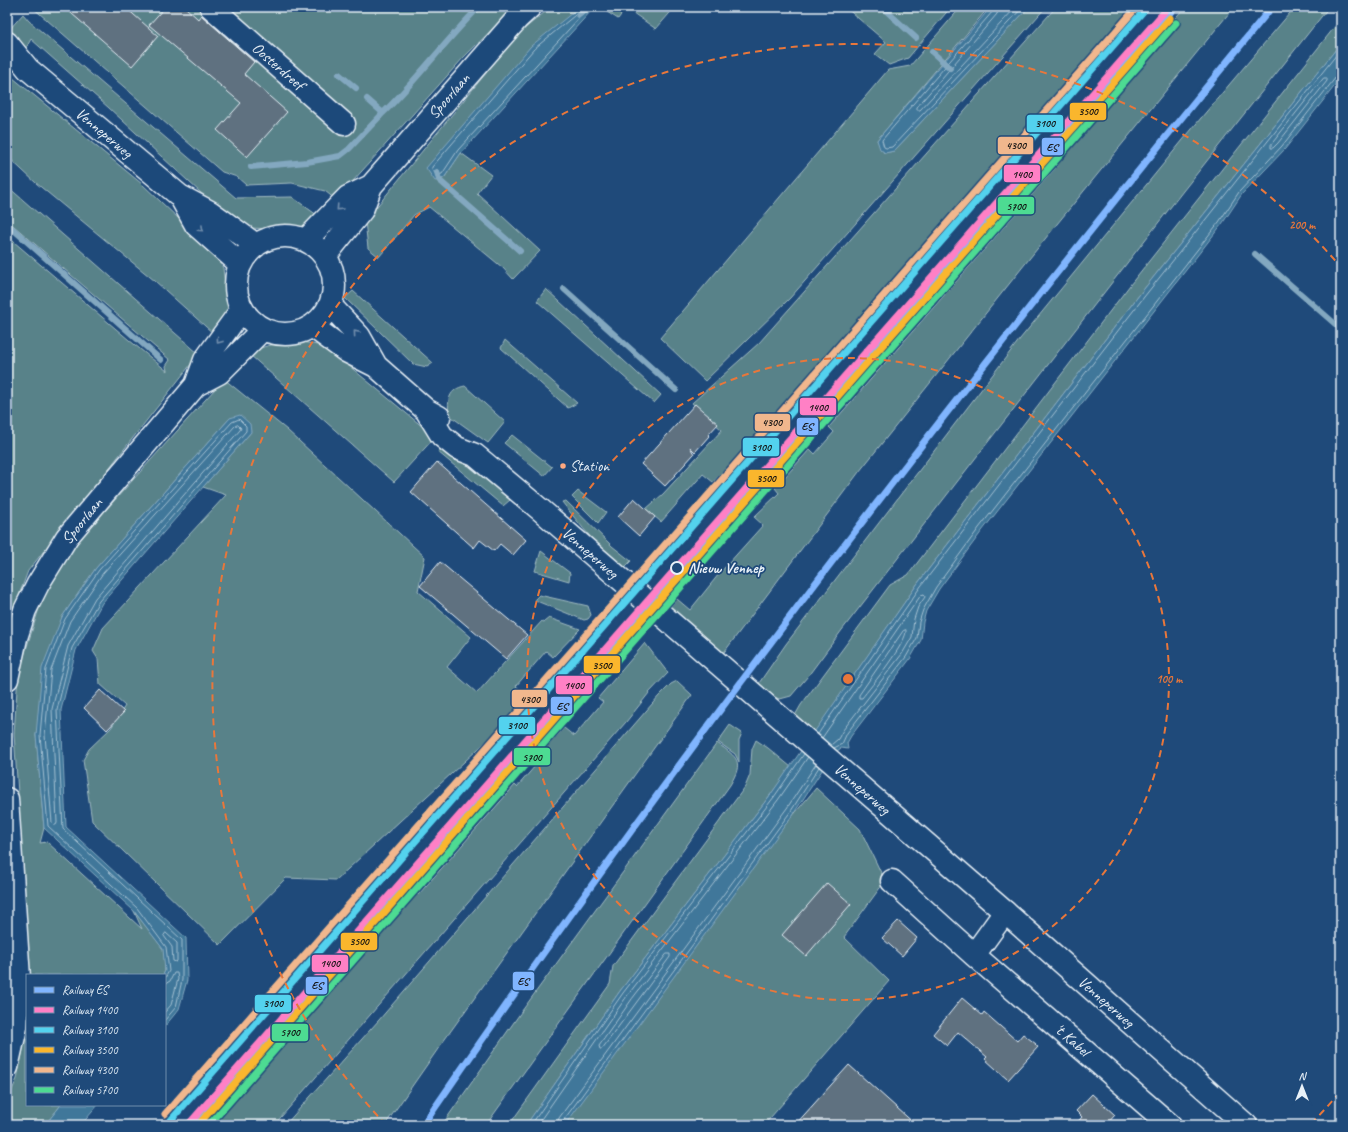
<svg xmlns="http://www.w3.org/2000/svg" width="1348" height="1132" font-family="Caveat,sans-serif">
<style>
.green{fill:#598289;stroke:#a0bac0}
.water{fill:#3f779a;stroke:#83a8c0}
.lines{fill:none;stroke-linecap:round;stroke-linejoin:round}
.shore{stroke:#a4c0d2;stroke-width:1}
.stream{stroke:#83a8c0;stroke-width:6}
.building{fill:#5f7180;stroke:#e8f1f8}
.street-casing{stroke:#e8f1f8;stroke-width:25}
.secondary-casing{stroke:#e8f1f8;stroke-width:25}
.street{stroke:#1f4a7a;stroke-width:22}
.secondary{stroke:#1f4a7a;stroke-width:22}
.rail-1-casing{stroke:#1f4a7a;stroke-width:10}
.rail-2-casing{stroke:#1f4a7a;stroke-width:10}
.rail-3-casing{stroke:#1f4a7a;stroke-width:10}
.rail-4-casing{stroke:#1f4a7a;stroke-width:10}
.rail-5-casing{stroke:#1f4a7a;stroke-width:10}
.rail-6-casing{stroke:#1f4a7a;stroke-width:10}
.rail-1{stroke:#80b5ff;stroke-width:7}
.rail-2{stroke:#ff80c5;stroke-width:7}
.rail-3{stroke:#53d2ee;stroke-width:7}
.rail-4{stroke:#fab62d;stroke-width:7}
.rail-5{stroke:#f1b78d;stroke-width:7}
.rail-6{stroke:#4ddb92;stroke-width:7}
.oneway{stroke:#6f8dac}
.ring{fill:none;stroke:#e8773b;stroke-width:2;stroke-dasharray:7 5}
.bus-dot{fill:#ffa980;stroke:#1f4a7a;stroke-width:1.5}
.stop-dot{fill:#1f4a7a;stroke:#e8f1f8;stroke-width:2}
.labels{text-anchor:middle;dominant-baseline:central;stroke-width:3.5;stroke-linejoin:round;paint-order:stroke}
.bus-label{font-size:15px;fill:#e8f1f8;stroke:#1f4a7a;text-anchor:start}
.street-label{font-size:16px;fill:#e8f1f8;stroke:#1f4a7a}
.stop-label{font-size:16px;font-weight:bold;fill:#e8f1f8;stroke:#1f4a7a;text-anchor:start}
.centre{fill:#e8773b;stroke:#1f4a7a;stroke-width:2}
.ring-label{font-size:12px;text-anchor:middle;font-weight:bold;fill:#e8773b;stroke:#1f4a7a;stroke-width:3.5;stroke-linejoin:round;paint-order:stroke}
.line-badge{stroke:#1f4a7a;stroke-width:1.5}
.pale-badge-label{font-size:11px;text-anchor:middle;font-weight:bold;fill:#111}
</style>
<rect width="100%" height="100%" fill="#1f4a7a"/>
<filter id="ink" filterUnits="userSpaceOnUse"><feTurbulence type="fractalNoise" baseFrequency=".025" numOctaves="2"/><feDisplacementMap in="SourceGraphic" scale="8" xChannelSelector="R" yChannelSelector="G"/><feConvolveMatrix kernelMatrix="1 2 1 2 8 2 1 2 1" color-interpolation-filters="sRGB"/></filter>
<g filter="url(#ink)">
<path class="green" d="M32,7H515L464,57L336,200L325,191L292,183L246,185L237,177L222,172Z
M551,7H675L656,29L626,8L618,19L604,10H592L531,46L444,178L461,153L491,175L477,193L540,251L513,279L503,268L429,207L414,215L379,257L368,248L365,221L518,34Z
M845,7H951L908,58L889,65L875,54L886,42Z
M961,7H989L877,140L884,153L894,151L1029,7H1046L790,298L705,381L660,338L888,70L910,66Z
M1056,7H1146L1030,140L1025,135L740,460L737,457L713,482L703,474L661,522L646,509L663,494L722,430L692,403L759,343Z
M1185,7H1234L1057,224L859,472L722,655L669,608L677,599L690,610L719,574L763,525L754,517L779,493L775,488L810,449L815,454L834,432L829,427L1058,165L1051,160L1021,194L1019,193Z
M1295,7H1329L1183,191L842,630L808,676L791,696L780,699L767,695L757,686L786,644L1020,339L1201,118Z
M23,14L29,21L236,198L292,197L321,218L297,230L250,228L201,193L109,108L31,39L26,48L9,30Z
M1341,19V43L1140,294L918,583L815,732L799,718L797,721L793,719L801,705L890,585L908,575L1130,285Z
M7,73L142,184L216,254L223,268L228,312L215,335L155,281L36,183L7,156Z
M7,186L199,354L28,571L7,627V496L9,502L7,492V236L129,340L167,371L166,366L170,360L7,220Z
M546,289L661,395L654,403L537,301Z
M353,291L433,363L427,367L413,364L345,298Z
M505,340L577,403L568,408L501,348Z
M303,342L322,346L331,351L435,437L394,482L250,355C263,342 286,344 303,342Z
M224,379L287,430L425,557L418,591L471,637L447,667L477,693L542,621L544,622L549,618L580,629L553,657L546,651L516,686L530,698L503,726L336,880L286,878L220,945L92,821L83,760L89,749L111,728L125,706L100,684L98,659L93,651L103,628L226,495L203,487L251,432L230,418L96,568L62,617L36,735L44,828L40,843L47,842L142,929L134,911L164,950L165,971L163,975H28V942L14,734L18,675L42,599L68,552Z
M465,386L505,422L488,443L449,415C447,400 449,389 465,386Z
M512,435L552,467L544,476L504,443Z
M443,445L510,500L503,506L438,452Z
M578,491L606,512L598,523L572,497Z
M566,501L612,546L631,561L623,569C599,549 581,526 562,502Z
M541,551L570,573L569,581L535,571Z
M539,595L588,606L591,615L588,619L584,620L539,602L535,599Z
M645,643L668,673L649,693L626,722L274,1125H208L413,890L418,895L515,785L517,787L536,765L533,762L564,728L574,736L603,702L598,698Z
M677,681L692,695L440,1046L385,1125H285L379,1020L659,696L671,684Z
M730,725L742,733L739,740V762L735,754L718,742Z
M756,740L768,748L791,767L771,794L620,991L526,1125H509L610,984L613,966L745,787L750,775L752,749Z
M717,743C738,758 744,761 730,785L486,1125H442L519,1015Z
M816,788L860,829L885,881L844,937L889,981L764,1125H553L677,954Z
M27,1028V1105H61L45,1125H7V1101L17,1079Z"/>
<path class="water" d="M991,7H1029L894,151L885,153L880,149L877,140Z
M577,9L592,10L461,153L444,178L435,181L426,168L531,46Z
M1341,43V78L1285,149L1242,194L1222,224L982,531L939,589L926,611L923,622L921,640L910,659L851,736L847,743L848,749L841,748L832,755L794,813L565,1125H526L620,991L771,794L918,583L1140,294Z
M240,415L250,424L251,432L102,603L76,650L61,710L66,827L186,938L187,980L179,1009L165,1026V975H163L165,971L163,949L134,911L44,828L36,735L42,668L62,617L96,568L230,418Z
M61,1105H98L81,1125H45Z"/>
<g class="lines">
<path class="shore" d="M994,7L993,11L882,140L884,147L886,148L892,147L1023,7
M999,7L997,14L917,107V110H920L1016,7
M578,13H581V16L458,150L442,174L436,175L432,169V167L534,49Z
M1324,78H1327V81L1278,143L1273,148H1271V145Z
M238,425L241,428L240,430L95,598L68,646L52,709L57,823L56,825H54L52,823L45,735L51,670L70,621L103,573L235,426Z
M906,630C909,640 870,688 862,698H859V695L903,631Z
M818,734L921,586L1144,297L1341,49
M822,738L921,595L924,594L925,597L918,607L914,619L912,637L902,654L843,730L838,739L831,745
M834,748L842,744L847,733L906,657L917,638L919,622L923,610L936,587L979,528L1219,222L1239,192L1282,146L1336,77L1341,76
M166,933L177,943V961L176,962L173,961L172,947L164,936Z
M667,954H670V957L602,1049H600L599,1046L632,999Z
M165,978L169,971L166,947L137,908L48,826L40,735L46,669L65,619L99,570L232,422L239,419L246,426V431L99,601L72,648L57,710L63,829L182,940V980L176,1007L165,1020
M165,984L170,981L174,973H177L178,979L171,1005L165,1012
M531,1125L623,993L774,797L804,754
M537,1125L627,996L778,800L808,757
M557,1125L559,1118L787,808L816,764
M562,1125L563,1121L791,811L819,767"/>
<path class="stream" d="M882,7L916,38
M579,15L589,7
M932,52L950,68
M339,74L356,88
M383,113C417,80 445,41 479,7
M251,167L307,162L340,156L349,149L383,113L367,99
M437,172L439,180L520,251
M7,224L161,360
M1255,254L1341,329
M564,289L676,390"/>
</g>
<path class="building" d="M64,7H125L158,36L132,66Z
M165,7H185L198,19L201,15L254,62L244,74L287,112L247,157L217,130L241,103L149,25Z
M695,404L718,424L708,435L709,436L695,452L690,447L694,454L665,486L641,464Z
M437,462L526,540L513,555L500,544L494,551L480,540L474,548L411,492Z
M634,498L655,517L639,536L618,517Z
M440,562L527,635L506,659L420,586Z
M100,690L124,712L107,730L84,708Z
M827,883L851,904L806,956L782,935Z
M898,921L917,938L902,956L882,938Z
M962,998L982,1015L984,1012L1017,1041L1023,1034L1036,1044L1035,1045L1038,1047L1008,1080L985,1059L987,1057L958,1032L947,1046L933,1034Z
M849,1065L916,1125H795Z
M1092,1094L1115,1115L1106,1125H1075L1082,1117L1076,1111Z"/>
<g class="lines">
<g class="street-casing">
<path id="street" d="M211,7L344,124
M892,881L974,955L1170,1125
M974,955L1005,912"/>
</g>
<g class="secondary-casing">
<path id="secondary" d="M7,43L28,69L180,196L210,212L256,245
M180,196L196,225L240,264
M236 285a49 49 0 1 1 98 0a49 49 0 1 1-98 0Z
M306,240L348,197L371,186
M325,256L362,210L371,186L517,19L530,7
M330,305L359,336L376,366
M312,326L346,351L376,366L426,410L439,417
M196,385L205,360L242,309
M426,410L442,436L457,448L475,455L542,511L1005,912L1246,1125
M7,679L16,638L25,610L38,584L67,537L196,385L219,373L263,329
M7,799L19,978L16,1027L7,1067"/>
</g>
<use href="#street" class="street"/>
<use href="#secondary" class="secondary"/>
<g class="rail-1-casing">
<path id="rail-1" d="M194,1125L1175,7
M423,1125C688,739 975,368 1272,7"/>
</g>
<g class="rail-2-casing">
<path id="rail-2" d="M188,1125L1164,12"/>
</g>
<g class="rail-3-casing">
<path id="rail-3" d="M171,1120L1147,7"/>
</g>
<g class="rail-4-casing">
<path id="rail-4" d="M198,1125L1170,18"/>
</g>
<g class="rail-5-casing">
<path id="rail-5" d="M165,1114L1137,7"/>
</g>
<g class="rail-6-casing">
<path id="rail-6" d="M209,1125L1176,23"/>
</g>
<use href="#rail-1" class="rail-1"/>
<use href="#rail-2" class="rail-2"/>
<use href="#rail-3" class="rail-3"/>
<use href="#rail-4" class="rail-4"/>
<use href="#rail-5" class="rail-5"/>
<use href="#rail-6" class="rail-6"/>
</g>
<defs><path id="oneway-chevron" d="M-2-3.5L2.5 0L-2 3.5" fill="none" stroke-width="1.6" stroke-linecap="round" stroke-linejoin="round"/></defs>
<g class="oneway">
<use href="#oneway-chevron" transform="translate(339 208) rotate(133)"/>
<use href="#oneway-chevron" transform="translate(201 229) rotate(43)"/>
<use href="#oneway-chevron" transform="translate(356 333) rotate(-131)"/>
<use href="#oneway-chevron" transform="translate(219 341) rotate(126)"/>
</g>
</g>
<g class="ring">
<circle cx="848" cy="679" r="321"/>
<path d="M1340 1092A642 642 0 0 1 1310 1125M386 1125A642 642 0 1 1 1340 266"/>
</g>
<circle class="bus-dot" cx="563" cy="466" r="3.5"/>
<circle class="stop-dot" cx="677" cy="568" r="6"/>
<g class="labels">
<g class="bus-label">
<text x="570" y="466">Station</text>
</g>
<g class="street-label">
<text transform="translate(278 66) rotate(41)">Oosterdreef</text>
<text transform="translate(449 96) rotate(-49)">Spoorlaan</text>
<text transform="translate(104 133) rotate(40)">Venneperweg</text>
<text transform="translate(82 521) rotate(-51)">Spoorlaan</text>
<text transform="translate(590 553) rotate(41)">Venneperweg</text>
<text transform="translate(862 789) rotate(41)">Venneperweg</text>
<text transform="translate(1106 1002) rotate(41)">Venneperweg</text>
<text transform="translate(1072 1040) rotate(41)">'t Kabel</text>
</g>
<g class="stop-label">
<text x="688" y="568">Nieuw Vennep</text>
</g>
</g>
<circle cx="848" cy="679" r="6" class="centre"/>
<g class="ring-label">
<text x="1302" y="229">200 m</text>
<text x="1169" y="683">100 m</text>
</g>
<g class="line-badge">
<rect x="1069" y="102" width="38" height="19" rx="4" fill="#fab62d"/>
<rect x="1026" y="114" width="38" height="19" rx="4" fill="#53d2ee"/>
<rect x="997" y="136" width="37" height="19" rx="4" fill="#f1b78d"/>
<rect x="1041" y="137" width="23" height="19" rx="4" fill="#80b5ff"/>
<rect x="1003" y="164" width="38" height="19" rx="4" fill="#ff80c5"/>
<rect x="997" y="196" width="38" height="19" rx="4" fill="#4ddb92"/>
<rect x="799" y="397" width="38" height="19" rx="4" fill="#ff80c5"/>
<rect x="754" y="413" width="37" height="19" rx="4" fill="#f1b78d"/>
<rect x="796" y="417" width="23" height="19" rx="4" fill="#80b5ff"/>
<rect x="742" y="437" width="38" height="20" rx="4" fill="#53d2ee"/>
<rect x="747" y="469" width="38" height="19" rx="4" fill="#fab62d"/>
<rect x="583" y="655" width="38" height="19" rx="4" fill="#fab62d"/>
<rect x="555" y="675" width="38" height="20" rx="4" fill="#ff80c5"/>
<rect x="511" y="689" width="37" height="19" rx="4" fill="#f1b78d"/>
<rect x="550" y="696" width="23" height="19" rx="4" fill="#80b5ff"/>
<rect x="498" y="716" width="38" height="19" rx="4" fill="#53d2ee"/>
<rect x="513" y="747" width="38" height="19" rx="4" fill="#4ddb92"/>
<rect x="340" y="932" width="38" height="19" rx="4" fill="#fab62d"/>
<rect x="311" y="954" width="38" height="19" rx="4" fill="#ff80c5"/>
<rect x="512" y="971" width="23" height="20" rx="4" fill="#80b5ff"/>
<rect x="305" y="976" width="23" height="19" rx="4" fill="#80b5ff"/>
<rect x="254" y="994" width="38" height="19" rx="4" fill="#53d2ee"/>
<rect x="271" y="1023" width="38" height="19" rx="4" fill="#4ddb92"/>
</g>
<g class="pale-badge-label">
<text x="1088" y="115">3500</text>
<text x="1045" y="127">3100</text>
<text x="1016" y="149">4300</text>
<text x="1052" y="151">ES</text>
<text x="1022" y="178">1400</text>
<text x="1016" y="210">5700</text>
<text x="818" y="411">1400</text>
<text x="772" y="426">4300</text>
<text x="807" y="430">ES</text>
<text x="761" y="451">3100</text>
<text x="766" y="482">3500</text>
<text x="602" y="669">3500</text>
<text x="574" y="689">1400</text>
<text x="530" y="703">4300</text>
<text x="562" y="710">ES</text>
<text x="517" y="729">3100</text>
<text x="532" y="761">5700</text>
<text x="359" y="945">3500</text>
<text x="330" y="967">1400</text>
<text x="523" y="985">ES</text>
<text x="317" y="989">ES</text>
<text x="273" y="1007">3100</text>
<text x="290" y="1036">5700</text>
</g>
<rect width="1348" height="1132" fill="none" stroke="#1f4a7a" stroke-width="24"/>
<rect x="12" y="12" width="1324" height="1108" fill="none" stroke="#e8f1f8" stroke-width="1.5" filter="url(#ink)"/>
<rect x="26" y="974" width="140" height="132" fill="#1f4a7a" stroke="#6f8dac"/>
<rect x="34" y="987" width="20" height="6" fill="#80b5ff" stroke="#6f8dac"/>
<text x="62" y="994" font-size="12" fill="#e8f1f8">Railway ES</text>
<rect x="34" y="1007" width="20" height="6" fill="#ff80c5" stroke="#6f8dac"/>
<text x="62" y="1014" font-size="12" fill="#e8f1f8">Railway 1400</text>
<rect x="34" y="1027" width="20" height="6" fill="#53d2ee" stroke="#6f8dac"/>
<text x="62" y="1034" font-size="12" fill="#e8f1f8">Railway 3100</text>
<rect x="34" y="1047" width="20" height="6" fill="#fab62d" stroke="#6f8dac"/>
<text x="62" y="1054" font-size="12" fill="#e8f1f8">Railway 3500</text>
<rect x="34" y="1067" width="20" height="6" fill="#f1b78d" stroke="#6f8dac"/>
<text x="62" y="1074" font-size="12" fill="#e8f1f8">Railway 4300</text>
<rect x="34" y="1087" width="20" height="6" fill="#4ddb92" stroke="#6f8dac"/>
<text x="62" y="1094" font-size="12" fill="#e8f1f8">Railway 5700</text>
<g transform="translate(1302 1086)" stroke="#1f4a7a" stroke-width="3" paint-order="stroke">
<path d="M0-3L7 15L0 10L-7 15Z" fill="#e8f1f8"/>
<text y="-6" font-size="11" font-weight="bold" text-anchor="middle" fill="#e8f1f8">N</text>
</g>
</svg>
